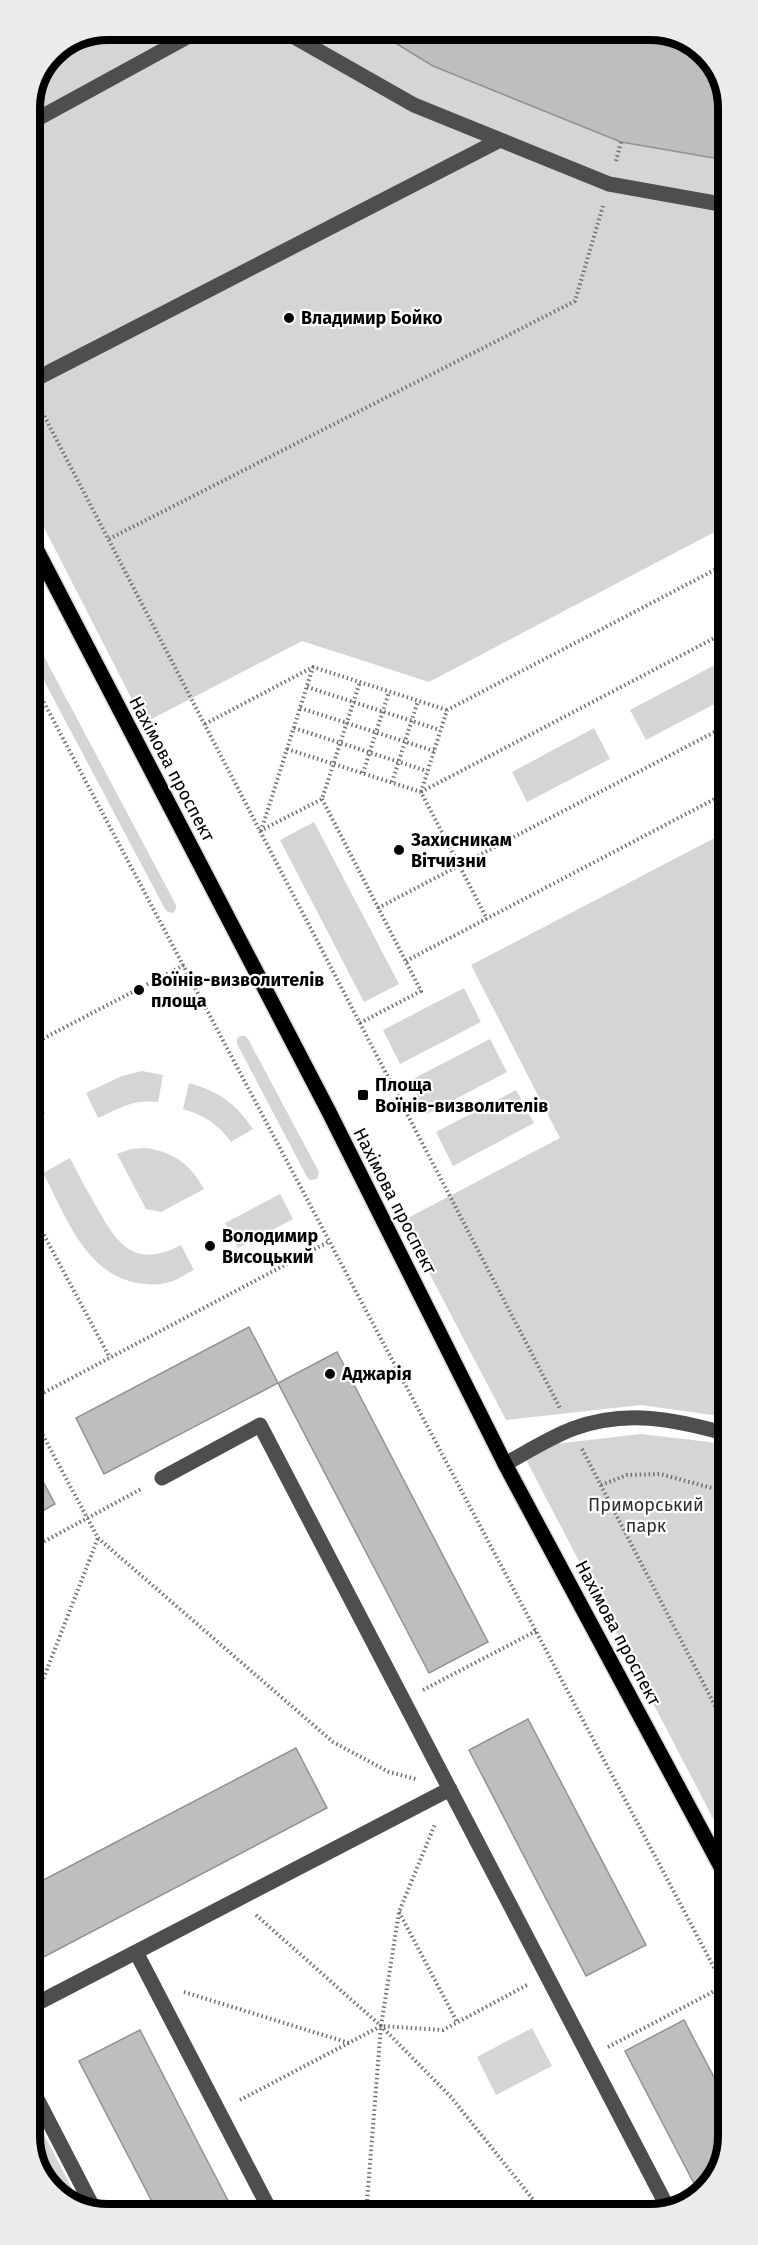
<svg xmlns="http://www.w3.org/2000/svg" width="758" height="2245" font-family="'Fira Sans',sans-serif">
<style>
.green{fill:#d5d5d5}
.building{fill:#bebebe;stroke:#929292;stroke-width:1.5}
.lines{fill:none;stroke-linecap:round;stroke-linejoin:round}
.major-casing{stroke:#dbdbdb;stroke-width:18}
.path{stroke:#707070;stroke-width:4;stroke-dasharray:1.5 3;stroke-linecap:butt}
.minor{stroke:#4e4e4e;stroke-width:15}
.major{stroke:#000;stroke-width:15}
.poi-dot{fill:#000;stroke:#fff;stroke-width:2}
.labels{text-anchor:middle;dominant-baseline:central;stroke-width:4.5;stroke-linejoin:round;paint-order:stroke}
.poi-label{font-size:18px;font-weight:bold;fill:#000;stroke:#fff;text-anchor:start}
.street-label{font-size:18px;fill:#000;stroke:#fff}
.park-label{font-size:18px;fill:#2c2c2c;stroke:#fff}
.rim{fill:none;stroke:#000;stroke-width:8}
</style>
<rect width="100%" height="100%" fill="#fff"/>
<path class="green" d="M108,30H655L701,49L725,88L726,526L429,682L302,641L144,723L31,502L30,103L53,53Z
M31,632L176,905V909L173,913L168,912L165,909L31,656Z
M726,659V698L646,740L630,710Z
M594,728L610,759L527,802L512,772Z
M314,822L399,984L364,1002L280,840Z
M726,832L727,1417L641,1405L506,1420L402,1221L560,1138L471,965Z
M464,988L481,1022L400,1064L383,1030Z
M240,1036H245L248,1039L319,1172L317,1179L310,1180L307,1177L237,1044V1039Z
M490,1039L507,1072L427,1114L409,1081Z
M142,1071L163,1075L158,1102C132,1099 121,1108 98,1118L86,1093L122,1076Z
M189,1083C220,1092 235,1103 253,1129L231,1142C218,1124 204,1115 183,1109Z
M516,1090L534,1123L453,1166L436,1132Z
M146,1148C174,1152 191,1165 204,1189L161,1212L146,1209L117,1154L131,1149Z
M70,1158C78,1174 86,1189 95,1204C116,1243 134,1270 181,1245L194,1270C187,1273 181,1278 173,1281C161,1286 145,1285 132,1282C83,1269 65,1214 43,1173Z
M280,1194L293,1219L238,1248L225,1223Z
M641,1434L709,1442L727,1447L728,1847L520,1448Z
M532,2028L552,2066L496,2095L477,2057Z
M33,2113L81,2206L57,2196L33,2157Z"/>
<path class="building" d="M374,30H655L701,49L725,88L726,160L621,142L433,66Z
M249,1327L278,1383L104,1474L76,1418Z
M337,1352L488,1642L429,1673L278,1383Z
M32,1461L55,1504L32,1517Z
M528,1719L646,1945L586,1976L469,1750Z
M296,1748L327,1808L38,1960L32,1950V1886Z
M684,2020L728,2104V2137L712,2185L699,2193L625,2051Z
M140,2030L196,2139L235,2214L159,2215L79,2061Z"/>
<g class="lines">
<g class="major-casing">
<path id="major" d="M31,539L329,1112L505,1464L728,1880"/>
</g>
<path class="path" d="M616,161L621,142
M38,404L560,1408
M109,539L575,301L603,206
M31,678L728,1994
M307,687L440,730
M300,708L434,751
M205,724L313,667L447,710
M294,728L427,771
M287,749L421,792L487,919
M363,773L389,692
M392,782L418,701
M421,792L447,710L726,564
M421,792L726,632
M322,799L421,991L360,1023
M260,831L322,799L360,682
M261,831L313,667
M378,908L726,726
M406,961L726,793
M31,1045L184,965
M31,1093L43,1114L31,1120
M31,1211L110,1358
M32,1399L330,1241
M32,1415L98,1538L333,1742L389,1772L416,1779
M582,1449L727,1729
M601,1485L627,1475L660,1474L727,1492
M32,1548L143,1488
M423,1690L536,1631
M32,1708L98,1538
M399,1912L457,2022
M256,1915L381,2026L451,2097L544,2213
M184,1992L349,2043
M608,2047L724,1986
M240,2100L381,2026L443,2030L527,1985
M366,2214L381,2026L399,1912L435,1824"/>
<path class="minor" d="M282,30L414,105L609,184L726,205
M30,123L200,30
M30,382L500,140
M505,1464C527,1452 549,1438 572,1429C625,1409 674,1419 727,1434
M162,1478L260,1425L670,2212
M136,1952L272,2214
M32,2006L450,1789
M33,2091L95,2211"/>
<use href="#major" class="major"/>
</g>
<g class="poi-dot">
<circle cx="289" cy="318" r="6"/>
<circle cx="399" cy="850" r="6"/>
<circle cx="139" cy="990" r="6"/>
<rect x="357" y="1089" width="12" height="12" rx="3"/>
<circle cx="210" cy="1246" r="6"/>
<circle cx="330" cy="1374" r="6"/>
</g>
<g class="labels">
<g class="poi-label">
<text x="301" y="318">Владимир Бойко</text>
<text x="411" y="840">Захисникам<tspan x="411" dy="21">Вітчизни</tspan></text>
<text x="151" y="980">Воїнів-визволителів<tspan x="151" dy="21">площа</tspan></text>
<text x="375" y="1085">Площа<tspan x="375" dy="21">Воїнів-визволителів</tspan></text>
<text x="222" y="1236">Володимир<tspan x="222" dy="21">Висоцький</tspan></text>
<text x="342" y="1374">Аджарія</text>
</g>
<g class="street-label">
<text transform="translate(172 769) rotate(62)">Нахімова проспект</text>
<text transform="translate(395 1201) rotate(63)">Нахімова проспект</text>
<text transform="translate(618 1633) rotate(62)">Нахімова проспект</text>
</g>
<g class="park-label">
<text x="646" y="1505">Приморський<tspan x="646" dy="21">парк</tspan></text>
</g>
</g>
<path d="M0 0H758V2245H0ZM108 40H650A68 68 0 0 1 718 108V2136A68 68 0 0 1 650 2204H108A68 68 0 0 1 40 2136V108A68 68 0 0 1 108 40Z" fill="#ebebeb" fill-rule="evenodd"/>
<path class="rim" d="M108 40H650A68 68 0 0 1 718 108V2136A68 68 0 0 1 650 2204H108A68 68 0 0 1 40 2136V108A68 68 0 0 1 108 40Z"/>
</svg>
